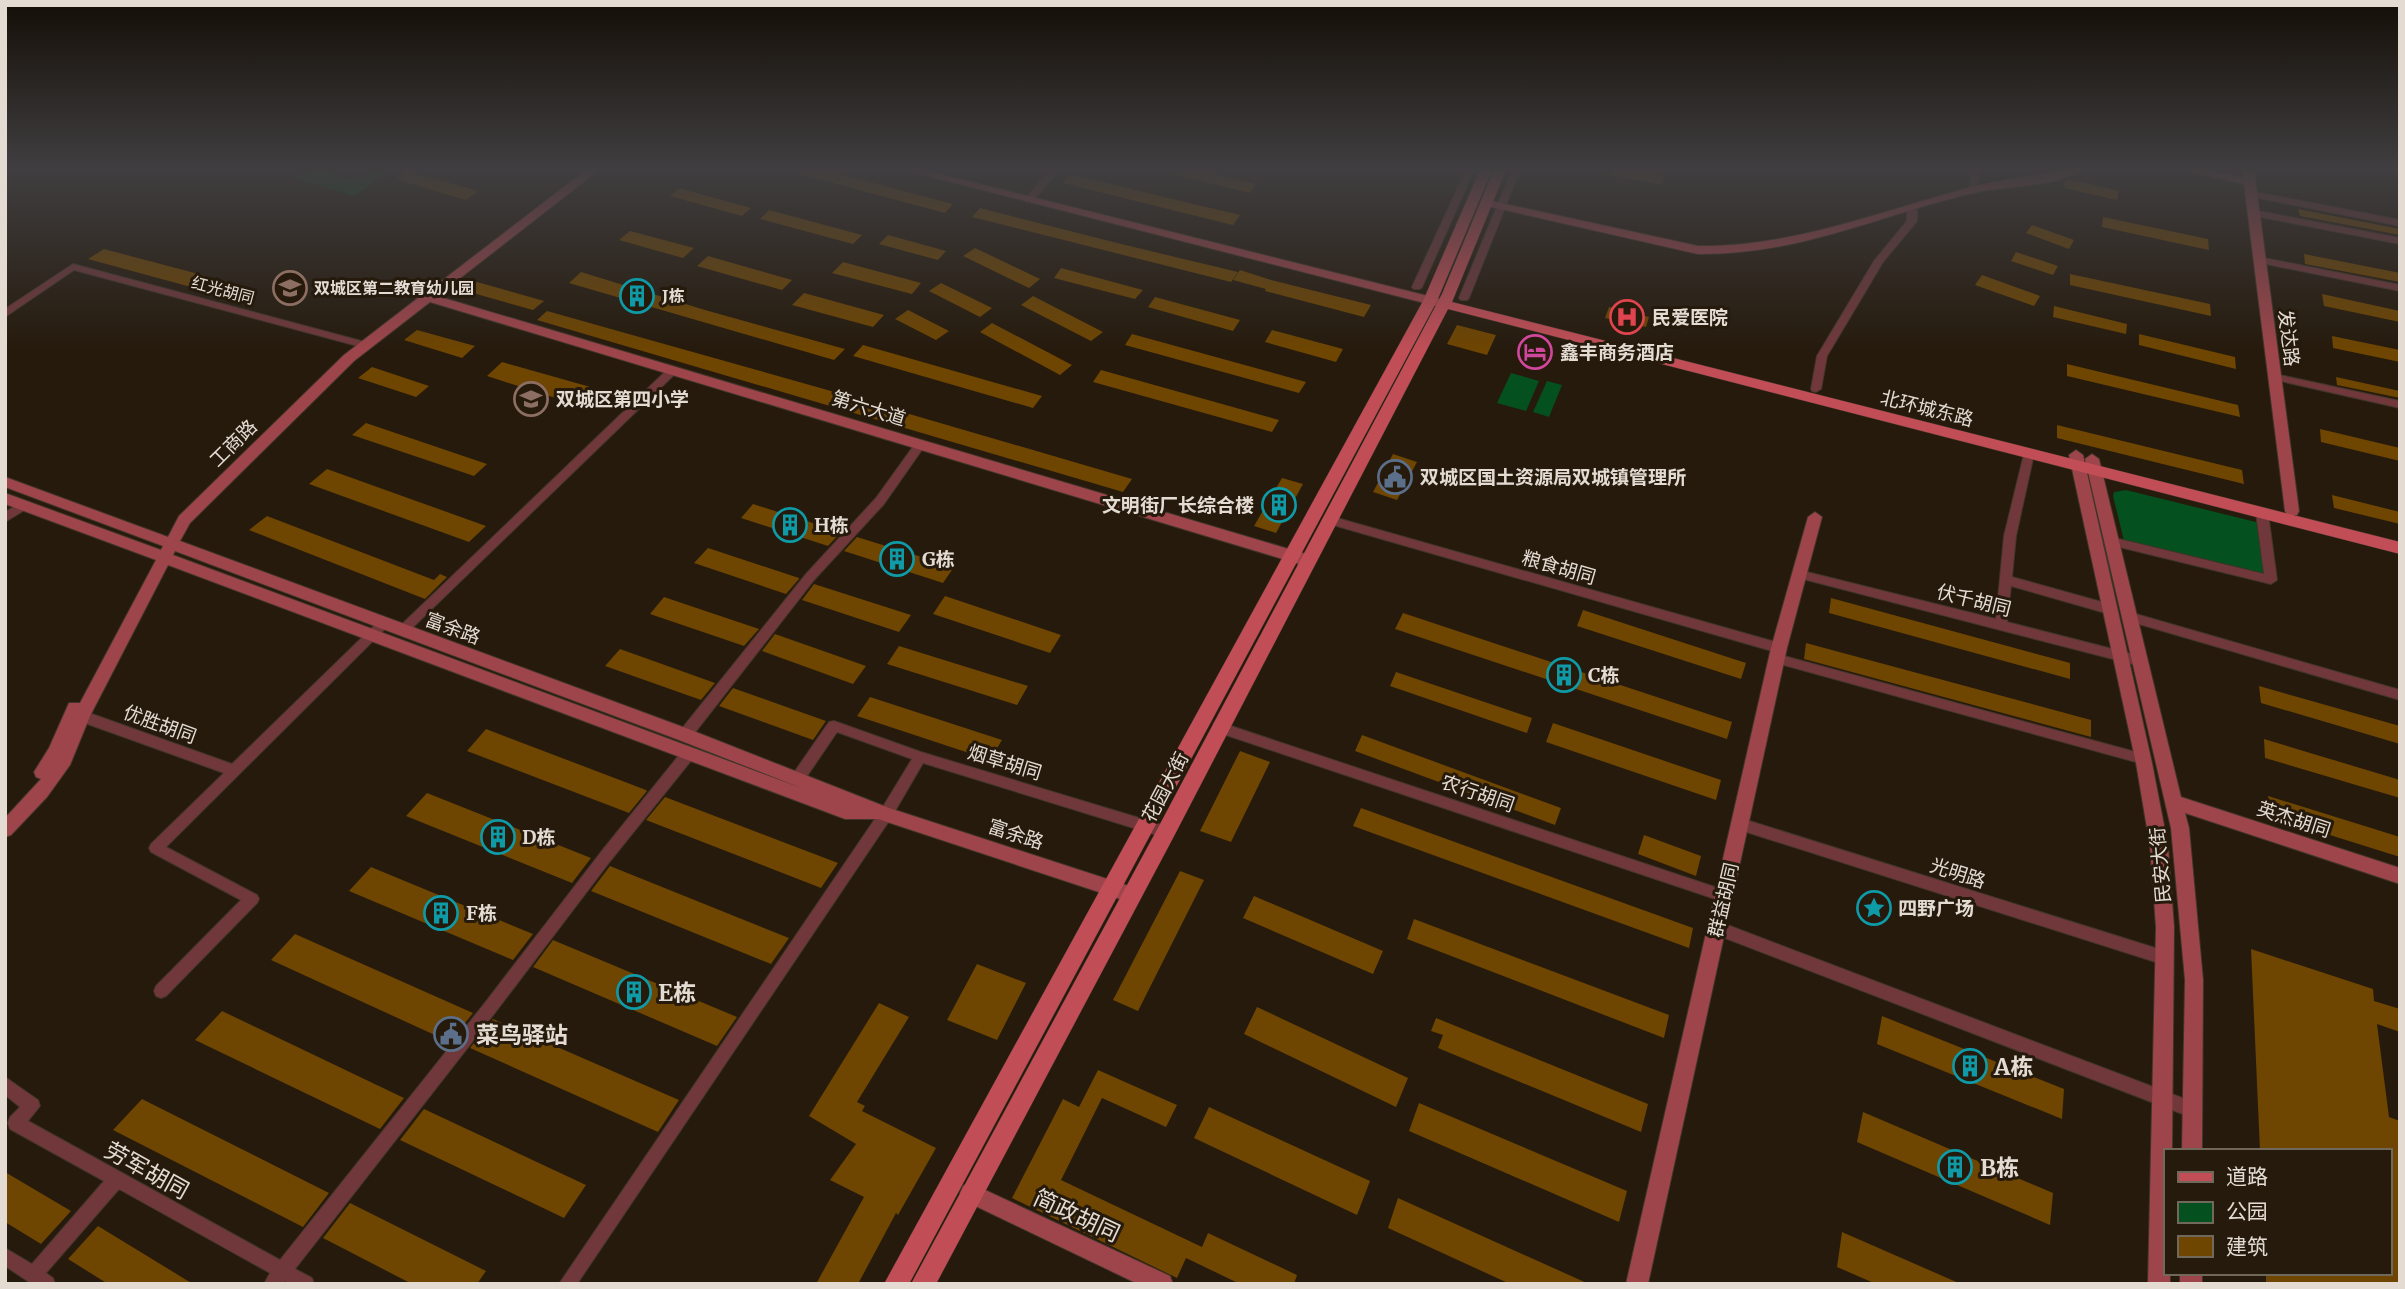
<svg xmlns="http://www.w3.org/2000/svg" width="2405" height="1289" font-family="Merriweather,'Noto Sans SC',serif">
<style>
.green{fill:#04501e}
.building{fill:#6e4501}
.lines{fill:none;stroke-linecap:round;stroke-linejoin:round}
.street-casing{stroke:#403528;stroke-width:2}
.secondary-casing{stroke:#403528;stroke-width:2}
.primary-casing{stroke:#403528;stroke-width:1}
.street{fill:#70383b;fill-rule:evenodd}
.secondary{fill:#9e454b;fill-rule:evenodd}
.primary{fill:#c14e57;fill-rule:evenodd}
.labels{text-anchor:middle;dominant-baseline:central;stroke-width:6;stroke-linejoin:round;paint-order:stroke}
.far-poi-label{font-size:16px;font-weight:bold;fill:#e4dcd3;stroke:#251a0c;text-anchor:start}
.far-street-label{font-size:16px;fill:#e4dcd3;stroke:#251a0c}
.poi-label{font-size:19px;font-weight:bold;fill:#e4dcd3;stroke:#251a0c;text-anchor:start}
.street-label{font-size:19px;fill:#e4dcd3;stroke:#251a0c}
.near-poi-label{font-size:23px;font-weight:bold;fill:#e4dcd3;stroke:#251a0c;text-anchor:start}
.near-street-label{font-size:23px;fill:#e4dcd3;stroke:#251a0c}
</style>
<rect width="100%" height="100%" fill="#251a0c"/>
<path class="green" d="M306,170H332C340,182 357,178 370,174L360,170H392L354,196L294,178Z
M1511,373L1539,381L1526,411L1497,403Z
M1547,381L1562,385L1549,417L1533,412Z
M2126,490L2260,523L2266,576L2124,541L2113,496L2114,492Z"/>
<path class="building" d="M797,170H824L953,204L945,213L796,173Z
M1173,170H1201L1256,184L1250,193L1173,174Z
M1610,170H1636L1664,176L1662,185L1610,175Z
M408,171L478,191L466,200L395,179Z
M1071,174L1160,196L1240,215L1233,225L1063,183Z
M2069,179L2119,191L2117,200L2064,188L2065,181Z
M679,188L751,208L742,216L670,196Z
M980,208L1117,243L1238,272L1231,282L972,217Z
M2298,209L2400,229V235L2300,216Z
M769,210L862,235L853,244L760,219Z
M2103,217L2208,239L2209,250L2102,227Z
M2032,225L2074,240L2069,249L2026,233Z
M630,231L694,248L683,258L619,240Z
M888,235L946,251L938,260L879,244Z
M975,248L1040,279L1029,288L963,256Z
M104,249L206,276L191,287L88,259Z
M2016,252L2058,266L2053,275L2011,261Z
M2304,254L2400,273V282L2305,264Z
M708,256L792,280L782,290L697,266Z
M843,262L921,283L912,294L832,273Z
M1061,268L1143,290L1135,299L1054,278Z
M1240,270L1271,280L1371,305L1364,317L1265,291L1266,289L1233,280Z
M581,272L705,310L845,349L834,360L569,283Z
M2070,274L2210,304L2211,316L2070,285Z
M1982,275L2040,296L2034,306L1975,285Z
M477,282L544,301L533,310L466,291Z
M941,283L992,308L980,317L929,291Z
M804,293L884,315L873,327L792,305Z
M2322,294L2400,311V322L2324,306Z
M1033,296L1103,332L1091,341L1021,305Z
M1155,297L1240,320L1233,331L1148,307Z
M2054,306L2127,324L2126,334L2053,317Z
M1609,307L1649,317L1646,327L1605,318Z
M908,310L949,331L936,340L895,319Z
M547,311L824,389L1132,479L1123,492L537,320Z
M992,323L1072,365L1060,375L980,332Z
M1457,325L1496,335L1487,355L1447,344Z
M417,330L475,346L462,358L404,340Z
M1272,330L1343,349L1336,362L1265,342Z
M1132,334L1306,382L1299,393L1125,345Z
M2139,334L2235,357L2236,369L2139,345Z
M2332,336L2400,350V362L2333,348Z
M863,345L1042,396L1033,408L853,356Z
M502,362L587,386L610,394L593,410L487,376Z
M2067,364L2238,405L2240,417L2067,376Z
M372,367L429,386L416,397L358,378Z
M1101,370L1279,420L1272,432L1093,382Z
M2336,377L2400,391V398L2337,385Z
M366,423L487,464L474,476L352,435Z
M2057,425L2242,470L2244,484L2057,438Z
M2320,429L2400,448V461L2321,442Z
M1393,454L1417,462L1397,500L1373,492Z
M327,469L486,526L469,542L309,484Z
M1282,478L1303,484L1276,533L1254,526Z
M2332,495L2400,512V524L2334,508Z
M753,504L841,532L828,546L741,518Z
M267,516L434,580L440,574L447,577L425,599L249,530Z
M857,537L954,567L943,583L844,551Z
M708,548L799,578V579L786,594L694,563Z
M814,584L911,615L899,632L802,600Z
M945,596L1061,635L1050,653L933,614Z
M664,597L759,629L744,646L650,614Z
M1831,598L2070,663V679L1829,613Z
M1583,610L1746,663L1741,679L1577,626Z
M1403,613L1732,722L1727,739L1395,629Z
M775,634L866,666L853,684L762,651Z
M1806,643L2091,720V737L1804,659Z
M899,646L1028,686L1017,705L887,664Z
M620,649L715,683L701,700L605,666Z
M1396,672L1532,718L1527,733L1390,686Z
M2259,686L2400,726V744L2261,703Z
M733,688L826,721L813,740L719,706Z
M870,697L1002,740L990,760L857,716Z
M1553,723L1721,780L1716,800L1546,742Z
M486,729L646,790L647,791L629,813L467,751Z
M1362,735L1561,808L1555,825L1355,751Z
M2264,739L2400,780V798L2265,758Z
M1240,751L1270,762L1231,842L1200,831Z
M427,793L591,858L572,883L406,816Z
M2268,796L2400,837V857L2269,816Z
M665,797L838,863L821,888L646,820Z
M1361,808L1693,928L1689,948L1353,826Z
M1644,835L1701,856L1696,876L1638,854Z
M610,866L789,938L771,964L591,891Z
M371,867L533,934L513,960L349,891Z
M1180,871L1204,880L1138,1011L1113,1000Z
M1254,896L1383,951L1373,974L1243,918Z
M1414,919L1669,1015L1664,1038L1407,939Z
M295,934L473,1013L450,1042L271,960Z
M553,940L737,1017L717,1046L533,967Z
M2251,949L2373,989L2374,1001L2400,1009V1032L2377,1024L2389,1117L2400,1121V1284H2266V1273H2389V1151H2260Z
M977,964L1026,983L997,1040L947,1020Z
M879,1003L909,1017L857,1102L865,1106L862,1111L936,1148L898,1215L896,1213L858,1284H816L864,1197L830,1180L856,1144L809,1116Z
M1257,1007L1408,1078L1396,1107L1244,1034Z
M222,1011L404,1098L380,1129L195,1040Z
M1882,1016L2064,1089L2062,1119L1877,1044Z
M1436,1018L1648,1104L1641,1132L1438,1048L1443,1035L1431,1031Z
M493,1019L679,1100L658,1132L470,1048Z
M1098,1070L1177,1105L1166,1127L1102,1098L1061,1180L1202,1247L1208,1233L1297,1275L1294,1284H1240L1186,1258L1177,1278L1012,1198L1063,1099L1079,1107Z
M142,1099L329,1193L303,1227L113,1130Z
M1419,1103L1627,1191L1619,1222L1409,1131Z
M1209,1107L1370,1181L1357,1215L1194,1138Z
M424,1109L586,1185L564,1218L400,1140Z
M1863,1112L2053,1193L2050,1225L1857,1142Z
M5,1172L71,1211L41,1244L5,1222Z
M1398,1198L1589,1284H1510L1388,1228Z
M350,1203L486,1271L477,1284H412L323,1238Z
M98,1226L193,1284H108L68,1259Z
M1842,1232L1961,1284H1876L1837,1267Z"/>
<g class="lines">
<g class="street-casing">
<path id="street" d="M1050,170H1059L1032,202H1026V198Z
M1466,170H1474L1422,287L1420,289H1414L1412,287Z
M1512,170H1520L1469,298L1467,300H1461L1459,298Z
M1972,170H1980L1977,190L1973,193L1969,190Z
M2251,191L2400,220V226L2248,196L2247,194Z
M1912,207L1917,210V221L1883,262L1827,356L1821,389L1816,392L1812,391L1811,389L1817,356L1874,261L1907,221V210Z
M2253,210L2400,238V244L2250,215V211Z
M2259,257L2400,285V291L2256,262L2254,260Z
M73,264L369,343L370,345L365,348L74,270L5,317V309Z
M673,367L677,368V372L406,634H398L396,631L398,628L669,368Z
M2275,374L2400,401V408L2271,379V375Z
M921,440L926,444L884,504L814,580L690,739L685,740L680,739L679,735L680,731L806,574L876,498L917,441Z
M2029,450L2034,454L2016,536L2012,577L2109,604L2115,609L2109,614L2011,586L2007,622L2140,656L2144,658L2146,661L2144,664L2140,666L1799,578L1793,574L1799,570L1996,619L2004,536L2024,454Z
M24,501L28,502L30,505L28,508L5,522V512Z
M2262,509L2268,513L2277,580L2271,584L2111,545L2105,541L2111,537L2264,574L2256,513Z
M1330,516L1779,643L1783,645L1785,648L1783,651L1779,653L1326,523L1324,520Z
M2129,612L2400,690V700L2125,620L2123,617L2125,614Z
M383,619L387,621L389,624L387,627L166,847L257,895L259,899L257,903L166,996L161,998L156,996L154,991L156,986L241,900L151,852L149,848L151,844L224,773L68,717L67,713L68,709H78L232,764L379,621Z
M1777,654L2143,754L2148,755L2150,759L2148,763L2143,764L1773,662L1771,659L1773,656Z
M834,721L921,752L1166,826L1171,828L1173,832L1171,836L1166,838L923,763L891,818L577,1284H559L881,810L912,759L837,732L803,782L798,784L793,782L791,778L793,774L829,722Z
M1219,722L1724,890L1729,892L1731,896L1729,900L1724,902L1214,731L1213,727L1214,723Z
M689,748L694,749L696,753L694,757L611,860L494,1014L295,1269L312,1278L314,1284H289L285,1281L283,1284H264L270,1273L119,1189L46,1273L53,1278L55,1284H32L5,1266V1248L32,1264L104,1181L10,1129L8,1123L10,1117L20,1107L5,1095V1077L38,1100L40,1106L28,1121L280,1260L484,1004L601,852L684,749Z
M1740,818L2165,951L2170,953L2172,958L2170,963L2165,965L1740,830L1735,828L1733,824L1735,820Z
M1717,921L2193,1102L2199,1104L2201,1110L2199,1116L2193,1118L1712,933L1710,928L1712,923Z"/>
</g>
<g class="secondary-casing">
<path id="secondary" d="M586,170H599L437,296L1309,555L1316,561L1309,567L430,302L354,361L190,523L180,541L691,730L889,808L1138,889L1141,895L1138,901L1132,903L878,819H845L168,565L90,716L70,765L47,797L11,835L5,837V818L41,779L36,777L34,772L49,748L69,703H80L156,560L5,504V493L161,550L163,546L5,487V477L168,537L179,516L344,355L418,298L413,297V291L426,293ZM175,551L679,740L804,789L173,555Z
M904,170H924L1444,300L1450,304L1444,308Z
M2062,170H2082C2060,186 2005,186 1978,192C1880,214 1802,255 1698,254L1487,206L1481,203L1487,200L1698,246C1793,247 1878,212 1968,188C1999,179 2031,178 2062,170Z
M2181,170H2205L2243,177L2242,170H2254L2299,511L2297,515H2287L2285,511L2244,184Z
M2391,170H2400V174Z
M2076,450L2083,455L2152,763L2168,846L2174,927L2172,1151H2165V1273H2170V1284H2148L2156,927L2150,846L2136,763L2069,455Z
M2092,454L2099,459L2181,797L2400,868V884L2185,813L2189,828L2203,980L2202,1151H2182L2185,980L2171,828L2085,459Z
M1815,512L1822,517L1787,648L1648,1284H1626L1771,648L1808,517Z
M970,1183L1170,1276L1173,1284H1138L963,1200L960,1193L963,1186Z
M2180,1273H2202V1284H2180Z"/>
</g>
<g class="primary-casing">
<path id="primary" d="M1480,170H1492L1437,301L909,1284H884L1423,301Z
M1494,170H1506L1452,302L2400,542V554L1448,309L1173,838L936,1284H911L1159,826L1442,294Z"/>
</g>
<use href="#street" class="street"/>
<use href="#secondary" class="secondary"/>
<use href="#primary" class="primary"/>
</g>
<linearGradient id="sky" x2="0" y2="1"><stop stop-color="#140e07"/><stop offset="0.48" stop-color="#403e40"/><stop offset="1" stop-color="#403e40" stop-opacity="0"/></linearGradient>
<rect width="2405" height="351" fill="url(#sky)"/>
<defs>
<g id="school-ring" transform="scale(1.75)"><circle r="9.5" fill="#251a0c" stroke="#8d6e63" stroke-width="1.5"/><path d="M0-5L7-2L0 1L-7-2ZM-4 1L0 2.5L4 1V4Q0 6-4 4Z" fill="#8d6e63"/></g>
<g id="building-ring" transform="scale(1.75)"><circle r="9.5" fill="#251a0c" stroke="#0f9aa8" stroke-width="1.5"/><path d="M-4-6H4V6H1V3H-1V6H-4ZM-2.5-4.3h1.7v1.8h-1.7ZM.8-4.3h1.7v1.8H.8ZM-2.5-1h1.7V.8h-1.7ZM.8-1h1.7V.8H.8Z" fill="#0f9aa8"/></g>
<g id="hospital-ring" transform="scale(1.75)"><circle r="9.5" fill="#251a0c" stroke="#e0444e" stroke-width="1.5"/><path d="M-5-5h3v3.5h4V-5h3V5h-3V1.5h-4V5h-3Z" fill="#e0444e"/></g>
<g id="hotel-ring" transform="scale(1.75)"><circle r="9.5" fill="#251a0c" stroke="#d1479c" stroke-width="1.5"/><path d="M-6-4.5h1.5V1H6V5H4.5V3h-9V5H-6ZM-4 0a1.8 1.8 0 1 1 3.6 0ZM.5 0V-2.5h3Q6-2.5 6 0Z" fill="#d1479c"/></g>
<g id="civic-ring" transform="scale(1.75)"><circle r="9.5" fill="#251a0c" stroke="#5c6f8a" stroke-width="1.5"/><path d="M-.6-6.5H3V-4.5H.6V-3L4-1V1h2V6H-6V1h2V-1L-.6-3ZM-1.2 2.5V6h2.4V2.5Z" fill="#5c6f8a"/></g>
<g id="sight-ring" transform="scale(1.75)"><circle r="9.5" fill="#251a0c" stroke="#0f9aa8" stroke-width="1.5"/><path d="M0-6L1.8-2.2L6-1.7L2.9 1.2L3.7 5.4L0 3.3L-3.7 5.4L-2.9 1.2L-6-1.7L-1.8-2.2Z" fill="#0f9aa8"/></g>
</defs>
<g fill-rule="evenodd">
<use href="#school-ring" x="290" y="288"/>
<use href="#building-ring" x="637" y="296"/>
<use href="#hospital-ring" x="1627" y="317"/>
<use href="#hotel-ring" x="1535" y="352"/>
<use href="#school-ring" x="531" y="399"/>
<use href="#civic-ring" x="1395" y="477"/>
<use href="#building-ring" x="1279" y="505"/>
<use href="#building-ring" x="790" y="525"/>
<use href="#building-ring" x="897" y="559"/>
<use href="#building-ring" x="1564" y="675"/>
<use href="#building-ring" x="498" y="837"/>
<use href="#sight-ring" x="1874" y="908"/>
<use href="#building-ring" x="441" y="913"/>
<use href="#building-ring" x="634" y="992"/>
<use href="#civic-ring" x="451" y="1034"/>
<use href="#building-ring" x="1970" y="1066"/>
<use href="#building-ring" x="1955" y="1167"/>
</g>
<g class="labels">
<g class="far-poi-label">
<text x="314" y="288">双城区第二教育幼儿园</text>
<text x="662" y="296">J栋</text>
</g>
<g class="far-street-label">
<text transform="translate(223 290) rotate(15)">红光胡同</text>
</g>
<g class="poi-label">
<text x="1652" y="317">民爱医院</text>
<text x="1560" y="352">鑫丰商务酒店</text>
<text x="556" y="399">双城区第四小学</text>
<text x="1420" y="477">双城区国土资源局双城镇管理所</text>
<text x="1254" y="505" text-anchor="end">文明街厂长综合楼</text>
<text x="814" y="525">H栋</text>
<text x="922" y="559">G栋</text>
<text x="1588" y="675">C栋</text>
<text x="522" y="837">D栋</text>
<text x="1898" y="908">四野广场</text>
<text x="466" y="913">F栋</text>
</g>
<g class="street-label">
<text transform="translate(2289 338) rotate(83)">发达路</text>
<text transform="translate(869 408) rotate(17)">第六大道</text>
<text transform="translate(1927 408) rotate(14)">北环城东路</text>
<text transform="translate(233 443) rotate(-45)">工商路</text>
<text transform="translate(1559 567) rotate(16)">粮食胡同</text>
<text transform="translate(1974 600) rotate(14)">伏千胡同</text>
<text transform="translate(453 628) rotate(20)">富余路</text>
<text transform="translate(160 724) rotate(20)">优胜胡同</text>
<text transform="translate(1005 762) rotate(17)">烟草胡同</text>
<text transform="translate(1165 787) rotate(-62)">花园大街</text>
<text transform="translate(1478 793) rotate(19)">农行胡同</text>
<text transform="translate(2294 819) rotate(18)">英杰胡同</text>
<text transform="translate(1016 834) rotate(18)">富余路</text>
<text transform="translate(2160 865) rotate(-95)">民安大街</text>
<text transform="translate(1958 873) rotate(18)">光明路</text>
<text transform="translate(1723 900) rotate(-77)">群益胡同</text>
</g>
<g class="near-poi-label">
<text x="658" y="992">E栋</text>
<text x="476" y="1034">菜鸟驿站</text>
<text x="1994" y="1066">A栋</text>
<text x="1980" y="1167">B栋</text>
</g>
<g class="near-street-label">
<text transform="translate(147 1170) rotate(29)">劳军胡同</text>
<text transform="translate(1077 1215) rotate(25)">简政胡同</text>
</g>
</g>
<rect width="2405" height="1289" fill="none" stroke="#e4dcd3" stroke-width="14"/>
<rect x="2164" y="1149" width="228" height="126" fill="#251a0c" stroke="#71685c" stroke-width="2"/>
<rect x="2178" y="1172" width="35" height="10" fill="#c14e57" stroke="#71685c" stroke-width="2"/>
<text x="2226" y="1184" font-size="21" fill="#e4dcd3">道路</text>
<rect x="2178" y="1202" width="35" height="21" fill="#04501e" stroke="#71685c" stroke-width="2"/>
<text x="2226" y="1219" font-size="21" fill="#e4dcd3">公园</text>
<rect x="2178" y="1236" width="35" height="21" fill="#6e4501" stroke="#71685c" stroke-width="2"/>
<text x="2226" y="1254" font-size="21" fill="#e4dcd3">建筑</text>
</svg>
